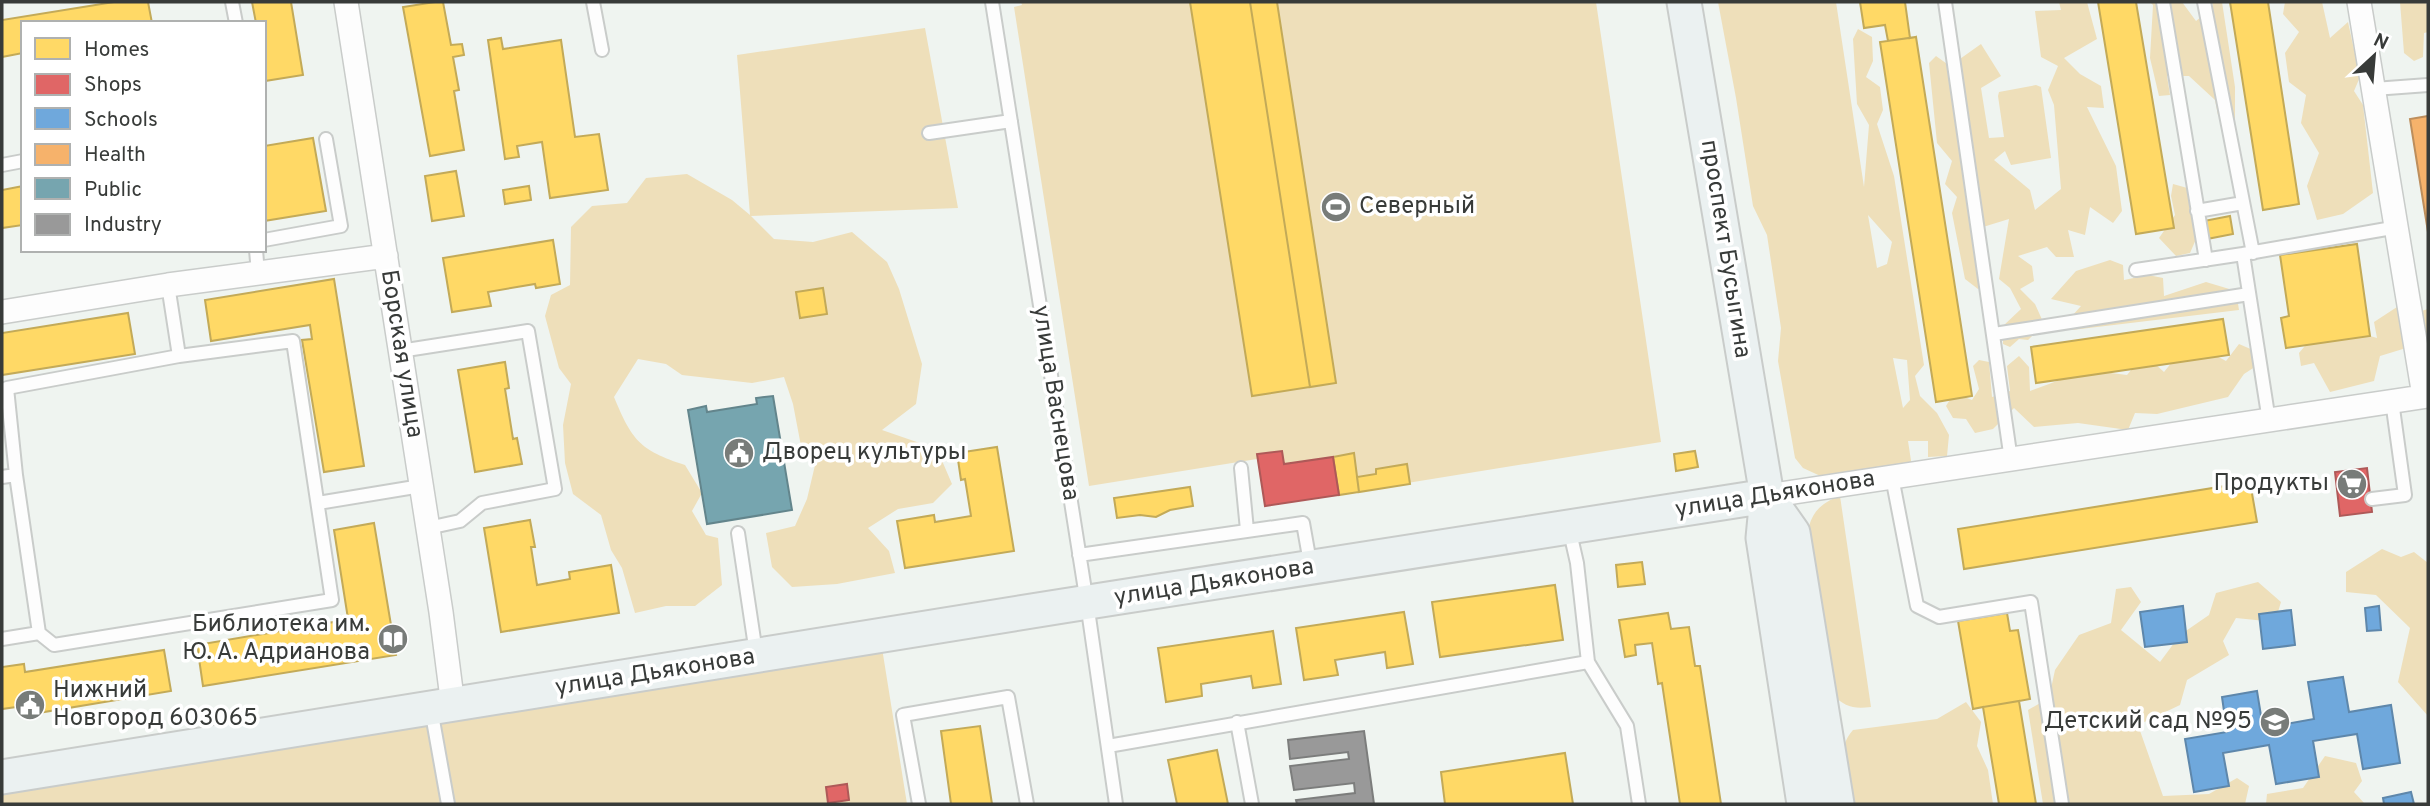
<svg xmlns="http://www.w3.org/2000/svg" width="2430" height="806" font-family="Overpass,sans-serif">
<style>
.green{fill:#eedfba;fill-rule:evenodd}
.homes{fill:#ffd966;stroke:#c3aa58;stroke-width:2}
.shops{fill:#e06666;stroke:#ae5958;stroke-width:2}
.schools{fill:#6fa8dc;stroke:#5e87ab;stroke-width:2}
.health{fill:#f6b26b;stroke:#bd8e5c;stroke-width:2}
.public{fill:#76a5af;stroke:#63858c;stroke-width:2}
.industry{fill:#999;stroke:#7c7d7c;stroke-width:2}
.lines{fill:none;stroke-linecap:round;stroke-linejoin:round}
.service-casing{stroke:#c9ccca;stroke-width:16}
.minor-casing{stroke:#c9ccca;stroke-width:26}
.secondary-casing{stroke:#c9ccca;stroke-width:37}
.service{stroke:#fdfdfd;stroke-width:12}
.minor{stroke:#fdfdfd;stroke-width:23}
.secondary{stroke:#ebf1f1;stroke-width:33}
.labels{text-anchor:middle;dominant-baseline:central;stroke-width:7;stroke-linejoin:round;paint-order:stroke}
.poi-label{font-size:24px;fill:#383b39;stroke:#fff;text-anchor:start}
.street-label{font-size:24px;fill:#383b39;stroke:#fff}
</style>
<rect width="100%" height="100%" fill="#eff4f0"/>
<path class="green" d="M1021,2H1596L1661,442L1265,506L1257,459L1089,486L1014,7L1022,5Z
M1718,2H1836L1864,187L1869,125L1857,104L1853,39L1858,29L1872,37L1873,61L1866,77L1880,87L1883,110L1877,124L1894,176L1924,365L1915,376L1920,396L1937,413L1949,435L1947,456L1928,457V441H1908L1912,467L1827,479L1803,468L1795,458L1778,361L1781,328L1767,235L1753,206L1736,98ZM1868,215L1892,242L1887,264L1877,268ZM1893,358L1907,360L1910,400L1903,408Z
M2059,2H2087L2097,39L2064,58L2080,74L2101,86L2104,108L2087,107L2116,166L2122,211L2113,223L2090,207L2085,235L2068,230L2074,257H2056L2047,247L2018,256L2032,266L2034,281L2020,289L2035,304L2044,324L2028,340L2019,339L2010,347L2003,344V326L2021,309L2010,288L1999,279L2009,219L1983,227L1989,279L1978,289L1965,279L1952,213L1957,197L1945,184L1952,161L1937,143L1929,63L1936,56L1950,66L1981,44L2001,76L1981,88L1989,138L2004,137L1998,96L1999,92L2036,85L2041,87L2051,158L2011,165L2005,151L1994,160L2030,190L2035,210L2061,189L2054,105L2048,90L2058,66L2041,57L2035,11L2061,10Z
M2150,2H2182L2196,21L2213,7L2212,2H2222L2235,87V119L2218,115L2215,100L2189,76H2167L2170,95L2159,96L2150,58L2153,5Z
M2285,2H2322L2330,38L2348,22L2360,77L2354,91L2363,105L2373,193L2343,214L2317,220L2307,186L2319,153L2301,123L2306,95L2289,82L2285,53L2299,32L2283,14Z
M2400,2H2425L2428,6V32L2424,33L2423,57L2414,61L2404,53Z
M925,28L958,208L751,216L774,239L813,242L852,232L887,262L899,289L922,364L916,404L882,430L937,449L952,484L933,503L898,509L868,528L889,551L895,573L837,584L792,587L772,567L766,533L795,526L807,499L816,461L801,446L793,404L784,377L752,383L682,375L666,364L638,359L614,397C632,440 639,450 685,465L702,493L692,511L706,535L718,538L722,585L695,606H666L635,613L622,568L611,550L601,515L573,494L565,463L563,425L571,384L559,368L545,316L551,295L570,285L571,227L592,206L627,203L646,178L687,174L732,200L750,215L737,55Z
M2173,184L2198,191L2206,216L2190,253L2176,256L2159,238L2175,215L2171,196Z
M2110,260L2123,265L2124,280L2148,275L2163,278L2164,296L2206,282L2236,291L2239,310L2072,330V316L2081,306L2051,299L2076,271Z
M2397,307L2411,314L2428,309V332L2416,345L2380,356L2374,381L2330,392L2314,363L2301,366L2299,353L2309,341L2353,331L2377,338L2374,322Z
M2239,344L2262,354L2264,361L2244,374L2228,397L2157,414L2135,413L2128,430L2078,423L2034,427L2014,408L1993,429L1975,433L1966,419L1953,418L1946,406L1954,393L1972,400L1979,389L1973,366L1979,360L1989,362L1992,397L2010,391L2007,366L2019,356L2029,367L2030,391L2087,370L2127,375L2136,364L2154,363L2164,372L2176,357L2211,353L2226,361Z
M1840,496L1871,707C1853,709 1845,707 1832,694L1809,526C1814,509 1824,502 1840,496Z
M2382,549L2401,557L2414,552L2428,563V716L2398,682L2410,628L2376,595L2346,592V572Z
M2258,582L2281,602L2275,622L2236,618L2223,641L2229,655L2187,680L2180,705L2138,725L2163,796L2209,794L2237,778L2249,786L2245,804H2043L2028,710L2049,698L2055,670L2079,635L2111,623L2116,589L2131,587L2141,602L2121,630L2160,662L2180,635L2209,615L2216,593Z
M882,648L907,804H2V791Z
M1966,702L1981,722L1977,746L1988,770L1993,804H1849C1845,779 1834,751 1853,730L1937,719Z
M2325,756L2356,763L2362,781L2354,792L2365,804H2266L2267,794L2303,788Z"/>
<path class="homes" d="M114,2H148L152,23H23V53L2,57V20Z
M252,2H291L303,75L265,81L264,23H256Z
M435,2H443L451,45L462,44L464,55L453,57L459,90L454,91L464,150L430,156L403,7Z
M1190,2H1250L1310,387L1252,396Z
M1250,2H1277L1336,383L1310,387Z
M1860,2H1905L1910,38L1916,37L1972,396L1936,402L1880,42L1888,41L1885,25L1864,28Z
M1860,2H1905L1910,38L1888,41L1885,25L1864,28Z
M2098,2H2136L2174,228L2136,234Z
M2230,2H2268L2299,204L2263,210Z
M2230,2H2268L2299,204L2263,210Z
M1916,37L1972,396L1936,402L1880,42Z
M501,38L503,49L561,40L575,137L599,134L608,190L550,198L542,142L517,146L519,157L505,159L488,40Z
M313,138L326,211L264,221V146Z
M456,171L464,216L432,221L425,176Z
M23,186V225L2,228V190Z
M529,186L531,200L505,204L503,190Z
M2230,216L2233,234L2207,239L2204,221Z
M553,240L560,284L536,288L535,284L488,292L491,306L452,312L443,258Z
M2357,244L2370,336L2286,348L2281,318L2289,316L2280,255Z
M334,279L364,466L324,472L302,340L312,339L310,325L211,341L205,300Z
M823,288L827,314L800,318L796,292Z
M128,313L135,354L2,375V333Z
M2223,319L2229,355L2036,383L2031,347Z
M505,362L509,388L505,389L513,439L517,438L522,464L475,472L458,370Z
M997,447L1014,551L905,568L897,521L934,515L935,522L971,516L965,479L961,480L957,453Z
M1695,451L1698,467L1676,471L1674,454Z
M1354,453L1359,492L1339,495L1333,457Z
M1407,464L1410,484L1359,492L1357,477L1376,474V469Z
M2250,482L2257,522L1964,569L1958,529Z
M1190,487L1193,506L1170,510L1156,517L1140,515L1117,518L1114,498Z
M530,520L535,547H531L537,585L570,579L569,572L611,565L619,613L501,632L484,528Z
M374,523L396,655L203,686L197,645L334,622L335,627L349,625L334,530Z
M1642,562L1645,584L1618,587L1616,565Z
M1555,585L1563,640L1440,657L1432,602Z
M1404,612L1413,664L1387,668L1385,652L1335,660L1338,675L1304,680L1296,628Z
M1668,613L1671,629L1689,627L1695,666H1700L1721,804H1680L1662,683L1658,684L1652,643L1635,645L1636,655L1625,657L1619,620Z
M2007,613L2010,631L2018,630L2030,699L2019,701L2036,804H1999L1983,707L1973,709L1958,621Z
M1273,631L1281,684L1253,688L1251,676L1201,684L1202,696L1166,702L1158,648Z
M164,650L171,691L32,714L30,705L2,709V667L24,664L25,672Z
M2019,701L2036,804H1999L1983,707Z
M980,726L992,804H951L941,731Z
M1217,750L1228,804H1177L1168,760Z
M1565,753L1573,804H1445L1441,772Z"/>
<path class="shops" d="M1282,451L1284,464L1333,457L1339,495L1265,506L1257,454Z
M2367,468L2372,512L2340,516L2335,472Z
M847,784L849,800L828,803L826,787Z"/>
<path class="schools" d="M2183,606L2187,642L2145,647L2140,612Z
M2379,606L2381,630L2367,631L2365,608Z
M2291,610L2295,645L2263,649L2259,614Z
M2343,677L2349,712L2391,705L2400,763L2363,769L2357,734L2313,741L2319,777L2276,784L2269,745L2223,753L2229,786L2194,792L2185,739L2227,732L2222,697L2257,691L2263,728L2314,719L2308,682Z
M2411,792L2414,804H2384L2383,798Z"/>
<path class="health" d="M2428,116V232L2410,119Z"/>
<path class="public" d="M773,396L792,510L707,524L688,410L706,406L707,412L757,404L756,398Z"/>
<path class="industry" d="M1364,731L1374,804H1297L1296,800L1355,793L1354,783L1294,790L1290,766L1349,759L1348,752L1290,759L1288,740Z"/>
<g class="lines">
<g class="service-casing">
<path id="service" d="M232,2L236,23
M593,2L602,50
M992,2L1087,603L1116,804
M1945,2L2011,460
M2163,2L2206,260
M2204,2L2253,253
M2374,89L2428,85
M929,133L1011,121
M2,165L23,161
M2197,211L2243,203
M264,240L341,226L326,139
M256,250L258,273
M2136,270L2243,254
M1994,334L2249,294
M400,351L528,331L555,489L482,503L460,521L428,528
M2269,421L2243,254L2398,227
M1241,468L1247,530
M16,475L39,633
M2,477L16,475L7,388L179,356
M1892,477L1917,606L1939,617L2031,602L2062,804
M2372,499L2405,495L2392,401
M318,503L421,486
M1569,528L1577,563L1588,662L1627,726L1639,804
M738,533L756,653
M1079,555L1303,523L1311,568
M2,639L39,633L54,645L332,600L293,341L179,356L168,285
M431,709L448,804
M1237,722L1252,804
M1108,746L1588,662
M919,804L903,715L1008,697L1027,804"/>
</g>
<g class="minor-casing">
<path id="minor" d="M346,2L441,612L453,706
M2359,2L2424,396
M2,312L168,285L386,256
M1767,496L2428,396"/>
</g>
<g class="secondary-casing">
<path id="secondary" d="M1684,2L1767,496L1763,538L1804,804
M1767,496L1793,533L1837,804
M2,777L1063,606L1767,496"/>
</g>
<use href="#service" class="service"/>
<use href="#minor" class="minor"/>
<use href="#secondary" class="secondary"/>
</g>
<defs>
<g id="stadium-disc" transform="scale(1.575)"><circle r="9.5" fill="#787c79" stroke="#fff"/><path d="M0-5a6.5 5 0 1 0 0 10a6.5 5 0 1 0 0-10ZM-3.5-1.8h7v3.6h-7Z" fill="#fff"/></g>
<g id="civic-disc" transform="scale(1.575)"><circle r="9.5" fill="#787c79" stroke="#fff"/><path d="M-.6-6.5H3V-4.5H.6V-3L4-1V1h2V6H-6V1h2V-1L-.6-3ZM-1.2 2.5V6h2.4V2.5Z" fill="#fff"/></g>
<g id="supermarket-disc" transform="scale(1.575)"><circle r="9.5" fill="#787c79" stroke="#fff"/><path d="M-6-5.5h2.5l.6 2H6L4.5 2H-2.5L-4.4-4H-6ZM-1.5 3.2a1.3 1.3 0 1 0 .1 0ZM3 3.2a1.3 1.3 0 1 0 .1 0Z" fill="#fff"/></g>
<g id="library-disc" transform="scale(1.575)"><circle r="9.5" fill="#787c79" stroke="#fff"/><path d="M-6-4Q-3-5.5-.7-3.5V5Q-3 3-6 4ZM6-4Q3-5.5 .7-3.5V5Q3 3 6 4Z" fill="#fff"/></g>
<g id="school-disc" transform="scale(1.575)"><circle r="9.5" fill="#787c79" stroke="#fff"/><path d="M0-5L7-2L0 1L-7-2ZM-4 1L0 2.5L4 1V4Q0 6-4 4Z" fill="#fff"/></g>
</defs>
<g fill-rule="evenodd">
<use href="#stadium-disc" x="1336" y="207"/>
<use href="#civic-disc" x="739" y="453"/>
<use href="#supermarket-disc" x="2352" y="484"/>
<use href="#library-disc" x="393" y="639"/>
<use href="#civic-disc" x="30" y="705"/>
<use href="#school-disc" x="2275" y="722"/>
</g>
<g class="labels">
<g class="poi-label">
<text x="1359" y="207">Северный</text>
<text x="762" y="453">Дворец культуры</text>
<text x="2329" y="484" text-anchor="end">Продукты</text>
<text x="370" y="625" text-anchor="end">Библиотека им.<tspan x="370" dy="28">Ю. А. Адрианова</tspan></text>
<text x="53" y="691">Нижний<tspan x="53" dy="28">Новгород 603065</tspan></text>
<text x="2252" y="722" text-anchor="end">Детский сад №95</text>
</g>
<g class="street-label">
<text transform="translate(1725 249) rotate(81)">проспект Бусыгина</text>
<text transform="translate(401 354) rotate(81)">Борская улица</text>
<text transform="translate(1055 403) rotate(81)">улица Васнецова</text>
<text transform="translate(1775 495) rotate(-9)">улица Дьяконова</text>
<text transform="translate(1214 583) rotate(-9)">улица Дьяконова</text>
<text transform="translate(655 673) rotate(-9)">улица Дьяконова</text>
</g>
</g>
<rect width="2430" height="806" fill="none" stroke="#383b39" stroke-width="7"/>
<rect x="21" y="21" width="245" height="231" fill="#ffffff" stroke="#afb1b0" stroke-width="2"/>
<rect x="35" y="38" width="35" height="21" fill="#ffd966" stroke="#afb1b0" stroke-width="2"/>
<text x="84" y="56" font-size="21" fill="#383b39">Homes</text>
<rect x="35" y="74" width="35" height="21" fill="#e06666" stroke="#afb1b0" stroke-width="2"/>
<text x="84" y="91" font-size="21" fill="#383b39">Shops</text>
<rect x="35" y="108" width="35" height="21" fill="#6fa8dc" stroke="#afb1b0" stroke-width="2"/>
<text x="84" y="126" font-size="21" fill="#383b39">Schools</text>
<rect x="35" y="144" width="35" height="21" fill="#f6b26b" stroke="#afb1b0" stroke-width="2"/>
<text x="84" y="161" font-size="21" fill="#383b39">Health</text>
<rect x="35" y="178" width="35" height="21" fill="#76a5af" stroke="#afb1b0" stroke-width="2"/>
<text x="84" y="196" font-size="21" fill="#383b39">Public</text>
<rect x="35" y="214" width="35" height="21" fill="#999999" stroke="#afb1b0" stroke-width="2"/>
<text x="84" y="231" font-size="21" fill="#383b39">Industry</text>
<g transform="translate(2374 56) rotate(26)" stroke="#ffffff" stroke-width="5" paint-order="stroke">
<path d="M0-5L12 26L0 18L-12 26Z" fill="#383b39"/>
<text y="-10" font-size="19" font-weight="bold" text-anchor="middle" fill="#383b39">N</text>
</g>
</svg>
